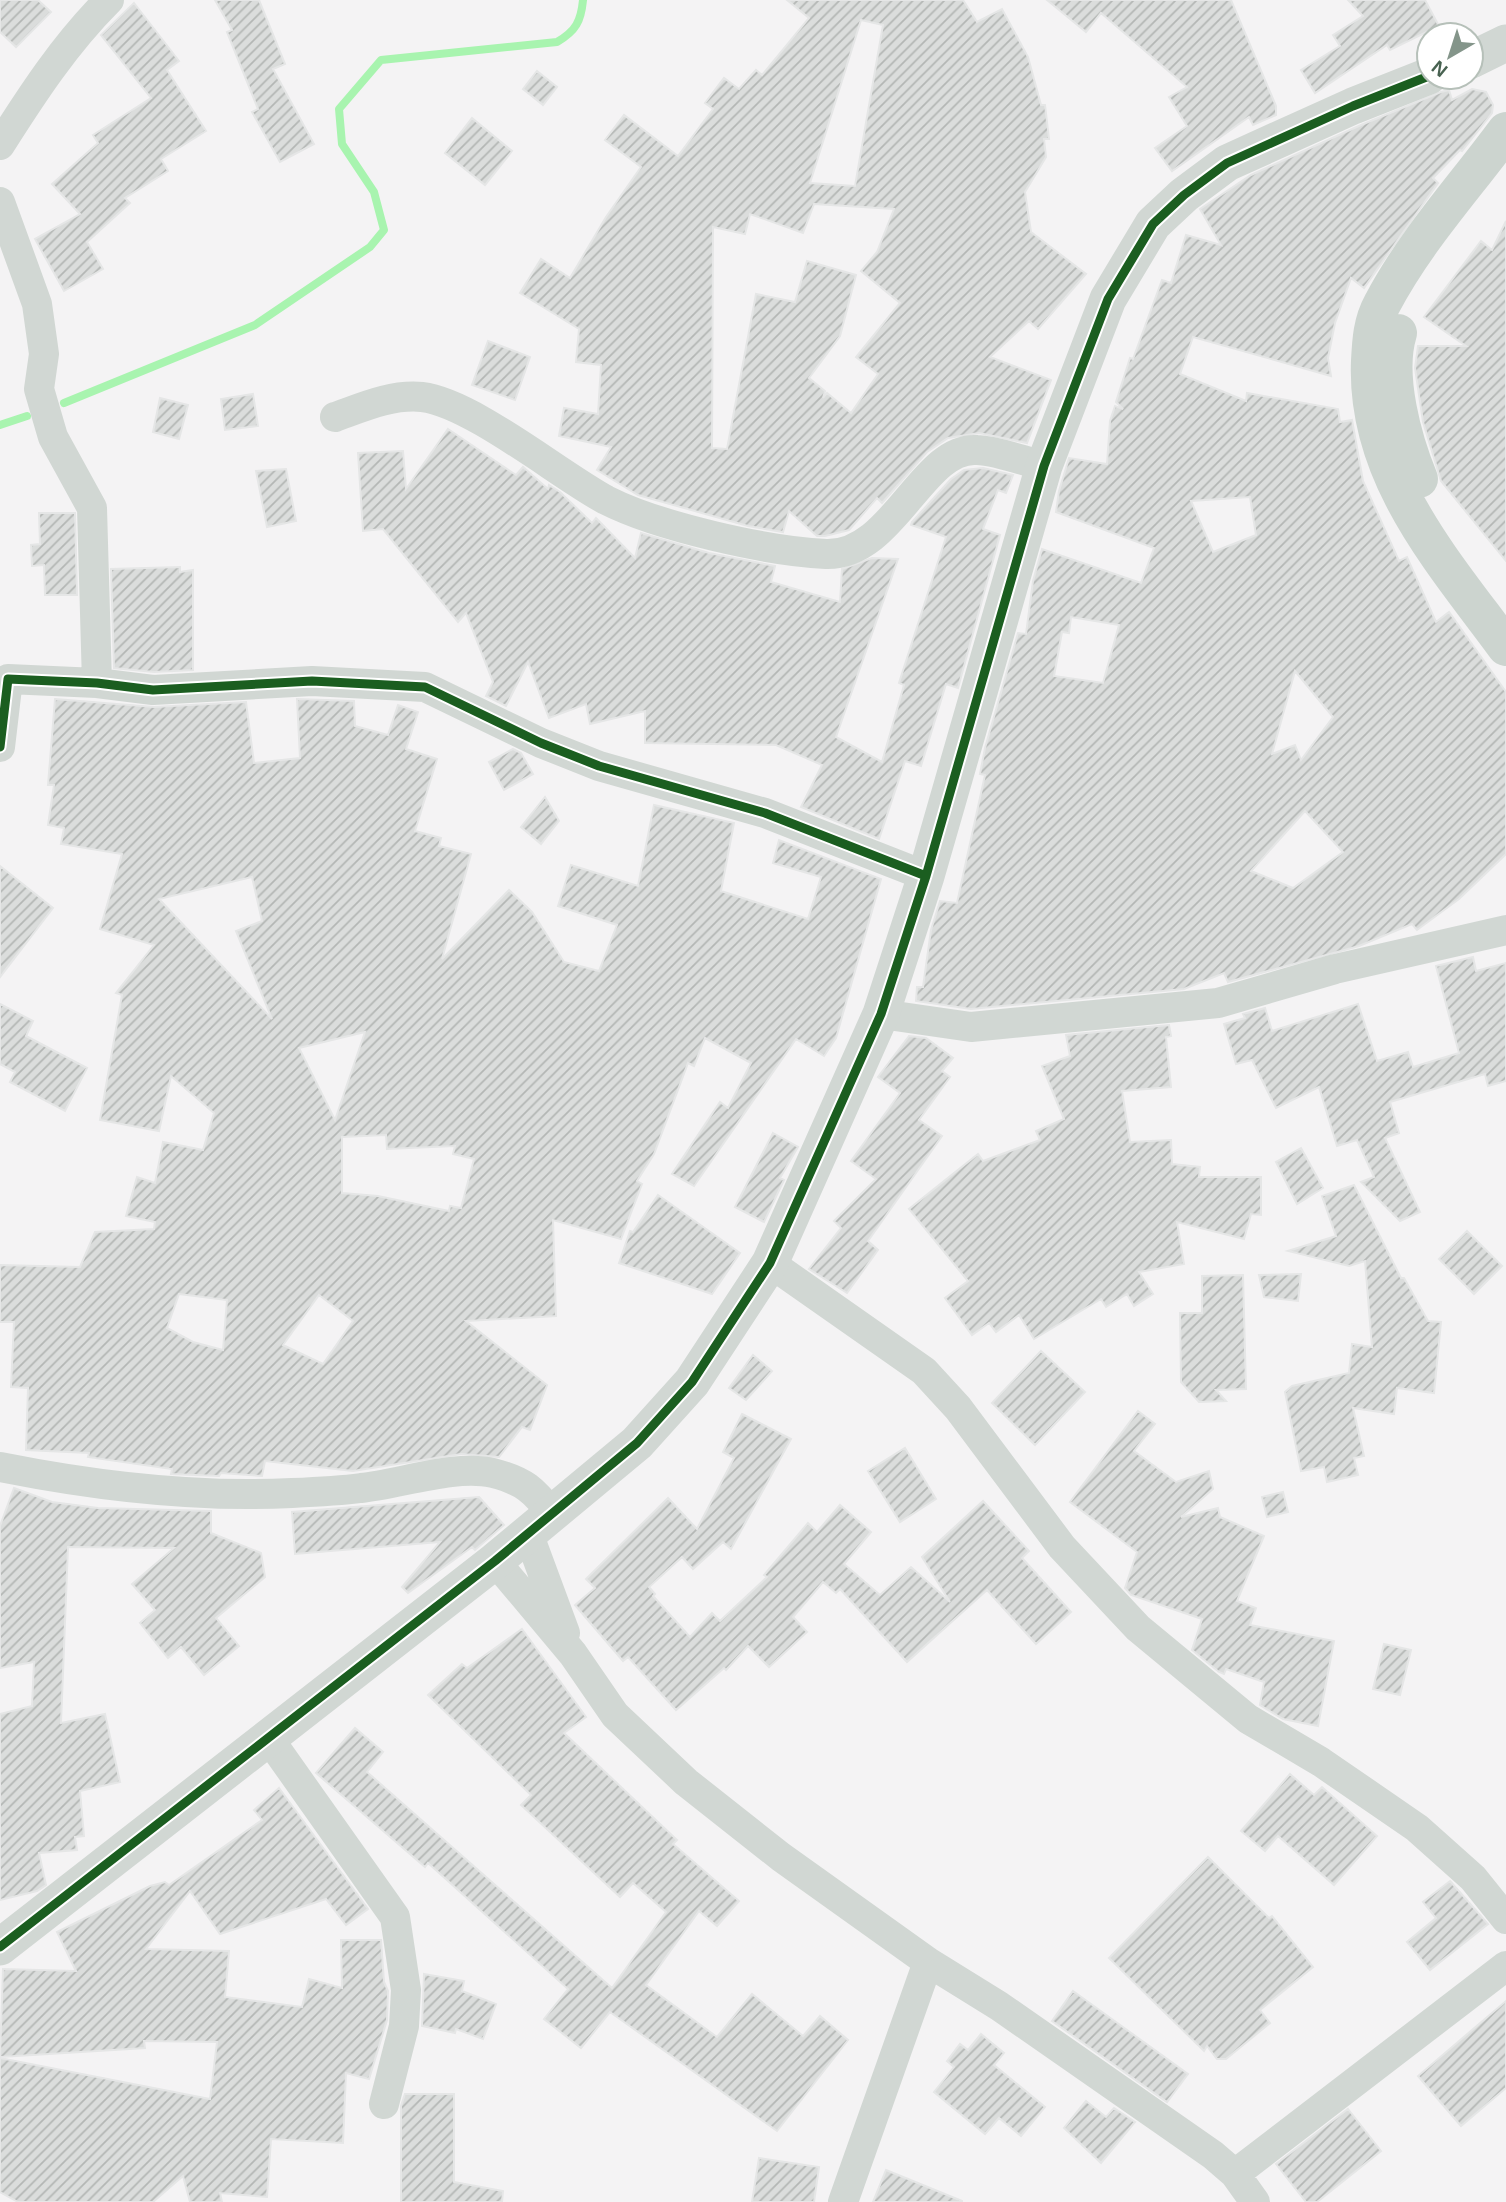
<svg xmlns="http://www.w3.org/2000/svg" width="1506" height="2202" font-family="Helvetica,sans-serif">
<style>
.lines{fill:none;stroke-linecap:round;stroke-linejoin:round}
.stream{stroke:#a8f4af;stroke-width:8}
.building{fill:url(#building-hatch);stroke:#e5e6e6;stroke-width:2;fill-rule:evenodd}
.minor{stroke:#d1d7d3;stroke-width:30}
.tertiary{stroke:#d1d7d3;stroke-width:37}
.primary{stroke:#ccd4cf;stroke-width:38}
.cycleway-casing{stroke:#fff;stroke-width:13}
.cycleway{stroke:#1b5e20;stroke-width:9}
</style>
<defs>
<pattern id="building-hatch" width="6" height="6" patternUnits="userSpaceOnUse" patternTransform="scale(1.75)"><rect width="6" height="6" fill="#dbdddc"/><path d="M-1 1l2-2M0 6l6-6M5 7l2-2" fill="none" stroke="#b4b7b5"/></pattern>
</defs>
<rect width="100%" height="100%" fill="#f4f3f4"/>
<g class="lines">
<path class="stream" d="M64,403L255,325L370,247L384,230L374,192L342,144L339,109L381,60L557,42C576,31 581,21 583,0
M0,425L27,416"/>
</g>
<path class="building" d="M0,0H38L51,12L16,47L0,32Z
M215,0H259L285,64L273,69L314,144L280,162L252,112L258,109L227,32L232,30Z
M787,0H963L977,22L1002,9L1028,57L1041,105H1045L1049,139H1044L1046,157L1025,192L1031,232L1086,274L1038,329L1029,321L990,357L1051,380L1027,443L979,433L948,438L927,452L882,503L877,498L849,530L825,536H817L789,511L783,532L748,526L638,495L597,470L611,447L559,436L564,408L598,414L601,365L576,362L579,329L520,293L541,259L570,278L606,217L641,167L605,140L624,115L678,156L713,109L705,103L724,78L739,89L756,70L762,75L809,18ZM861,20L883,25L855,186L810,183ZM814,204L894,209L877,252L861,271L900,303L856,357L878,374L851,413L827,393L823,398L825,391L809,378L840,336L856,275L807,261L795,302L756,294L727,449L712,448L713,227L745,234L750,214L803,233Z
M1047,0H1231L1276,106V115L1253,125L1249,117L1172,171L1155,148L1187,126L1169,97L1187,87L1101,13L1086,32Z
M1348,0H1425L1439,26L1390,50L1387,45L1315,93L1301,70L1340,46L1333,35L1363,16Z
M134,3L179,61L167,70L206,131L161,159L168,171L125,198L130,203L87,242L103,269L64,291L35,239L80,214L52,184L98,143L93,135L151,98L101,35Z
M537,71L557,87L543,105L523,89Z
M1472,89L1486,92L1493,105L1492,113L1462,151L1460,150L1433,178L1438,183L1364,288L1351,278L1335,323L1328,358L1331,376L1193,337L1180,374L1246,401L1247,393L1338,409L1340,422L1352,420L1363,481L1399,561L1407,557L1436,622L1449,612L1506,692V854L1459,899L1417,930L1412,924L1359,946L1228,982L1224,973L1184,989L971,1009L916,1001L917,987H923L931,930L940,901L957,903L985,775L980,774L985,748L1018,633L1026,634L1033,581L1042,549L1141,583L1154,548L1056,512L1059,491L1069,458L1107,464L1110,421L1115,406L1123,409L1116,402L1130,358L1133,359L1162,280L1171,283L1186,235L1221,245L1200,209L1251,175L1361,125L1441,92L1449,90L1452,100ZM1250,497L1256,535L1213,552L1191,501ZM1071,617L1119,625L1103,683L1054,676L1062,632L1069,633ZM1295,671L1333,717L1301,760L1295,745L1272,754ZM1305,811L1343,852L1293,888L1251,871Z
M472,118L512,151L485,185L445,153Z
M1506,221V561L1441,481L1423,422L1415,368L1418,346H1466L1424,317L1481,241L1492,250Z
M488,341L530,357L515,400L472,385Z
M253,394L258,426L225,430L221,399Z
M160,398L188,405L179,439L153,432Z
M448,429L516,475L523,467L548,489L549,485L560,492L592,523L596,518L635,558L641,533L709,553L775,566L771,582L840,602L842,569L872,558L898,559L836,737L882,762L904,685L899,683L946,537L911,525L912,522L951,479L964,470L983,468L1013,475L1006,493L998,490L983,529L1000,535L958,688L946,684L921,766L905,761L879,839L801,807L822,765L776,745L645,743V711L590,724L586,704L549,718L528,662L506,706L486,696L493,682L466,613L458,622L383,529L363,531L358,453L403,451L406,489Z
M286,469L296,521L267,527L256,471Z
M39,513H75L77,595H45L44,565L32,566L31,545L40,544Z
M180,567V572L193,570V670L154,672L114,668L111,569Z
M55,699L154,707L246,702L254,763L300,758L297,699L354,701L355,726L388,735L398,705L418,712L406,749L437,759L415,831L441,838L439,846L471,854L442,959L509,890L532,912L564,962L599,971L617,925L558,906L571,865L638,886L654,805L734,823L721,891L808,919L821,877L773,863L779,840L881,879L836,1038L824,1056L796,1039L694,1186L672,1174L720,1102L728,1108L751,1063L705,1038L694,1066L688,1063L654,1154L637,1181L642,1184L621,1239L553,1220L556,1316L466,1321L547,1385L530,1430L522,1427L499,1457L461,1454L353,1471L265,1461L262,1476L221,1473L219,1476L171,1474L172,1469L88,1457L89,1453L26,1450L28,1388L11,1387L14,1322H0V1265L80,1267L95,1232L154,1229L155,1222L126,1216L137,1177L155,1183L163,1142L203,1150L214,1113L171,1076L159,1131L100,1120L122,995L116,993L154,945L100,929L122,854L61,844L64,828L48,825L54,785H48ZM252,877L262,921L236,931L272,1019L159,899ZM365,1032L335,1120L299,1048ZM386,1135L387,1149L455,1146L453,1154L474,1159L461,1208L450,1206L449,1211L378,1196L342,1193V1137ZM179,1294L227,1300L223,1350L193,1342L167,1328ZM319,1295L353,1321L323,1364L283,1345Z
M513,749L521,753L533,774L504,790L489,762Z
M545,797L559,821L541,844L521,827Z
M0,866L53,908L0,977Z
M1473,957L1476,971L1506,963V1081L1488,1086L1485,1074L1390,1102L1399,1133L1385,1138L1420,1212L1400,1221L1361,1182L1374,1177L1357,1140L1337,1146L1319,1087L1276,1108L1252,1060L1236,1064L1224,1024L1245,1018L1243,1014L1265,1008L1272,1031L1358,1004L1377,1061L1408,1052L1413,1067L1459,1053L1436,966Z
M0,1004L33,1021L26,1036L87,1068L65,1111L10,1082L15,1072L0,1064Z
M1169,1025L1171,1036L1166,1037L1171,1087L1122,1091L1130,1142L1171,1140L1172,1164L1200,1167L1199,1177H1261V1215L1251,1214L1244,1239L1177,1222L1184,1264L1139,1272L1153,1294L1134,1306L1127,1294L1106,1307L1101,1299L1034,1339L1019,1315L996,1332L989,1323L972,1335L945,1298L968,1281L909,1209L978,1154L983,1161L1040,1140L1036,1131L1064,1119L1042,1066L1070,1056L1066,1035Z
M909,1036L926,1038L953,1058L942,1071L950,1077L919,1120L942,1136L868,1241L878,1250L847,1293L809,1269L841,1228L834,1221L876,1179L851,1161L900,1093L878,1077Z
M773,1133L798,1147L780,1178L784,1180L764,1222L735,1207Z
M1301,1148L1323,1188L1297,1204L1276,1162Z
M1354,1185L1401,1278H1404L1428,1321L1441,1322L1434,1393L1397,1388L1394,1414L1353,1408L1364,1456L1354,1458L1358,1475L1327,1482L1324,1467L1301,1471L1285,1392L1292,1386L1349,1373L1352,1344L1372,1347L1365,1261L1349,1266L1288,1251L1336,1236L1322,1196Z
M658,1195L740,1253L712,1294L619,1263L630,1231L633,1232Z
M1467,1231L1502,1266L1474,1294L1439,1259Z
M1301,1274L1298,1301L1264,1297L1259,1275Z
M1243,1275L1246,1389L1216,1390L1226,1401L1199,1402L1181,1382L1180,1313H1202V1276Z
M1041,1351L1085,1392L1035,1445L992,1403Z
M753,1355L772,1371L746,1400L729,1388Z
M1138,1411L1155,1424L1134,1451L1176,1482L1209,1471L1213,1489L1181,1517L1218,1508L1220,1517L1264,1536L1237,1601L1256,1608L1250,1625L1334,1641L1318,1726L1283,1719L1260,1705L1264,1682L1226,1669L1224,1674L1219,1672L1192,1650L1202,1619L1131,1595L1125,1588L1137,1552L1070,1502Z
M742,1414L791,1439L731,1549L723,1542L693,1569L682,1557L649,1587L655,1594L653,1596L690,1637L712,1613L720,1621L767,1577L764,1575L808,1523L817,1532L840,1505L871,1532L844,1564L880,1595L911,1567L950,1602L922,1557L983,1501L1029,1551L1022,1558L1071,1612L1036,1644L987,1590L907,1662L840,1589L836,1593L823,1582L793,1617L807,1632L769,1667L748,1646L726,1670L724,1668L676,1710L628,1657L623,1661L575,1605L595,1588L586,1579L668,1498L697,1529L734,1458L723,1452Z
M905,1448L936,1499L900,1522L868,1471Z
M14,1488L52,1502L98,1508L211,1511V1533L261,1553L265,1577L216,1618L239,1646L204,1675L181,1647L168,1658L140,1623L155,1610L132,1584L174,1548L68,1547L61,1723L105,1714L120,1782L80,1791L84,1836L75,1837L77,1850L39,1853L46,1885L37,1891L0,1900V1714L32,1706L34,1662L0,1668V1526Z
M1283,1492L1288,1512L1267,1517L1262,1497Z
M479,1497L504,1525L475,1550L472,1547L408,1593L402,1587L440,1542L295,1554L292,1512Z
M522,1629L586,1717L564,1733L677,1840L673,1844L739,1901L717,1926L699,1911L646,1985L717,2037L752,1994L803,2036L820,2016L848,2040L777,2131L610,2012L581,2048L544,2019L568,1989L428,1863L425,1867L316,1773L355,1728L383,1752L367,1772L612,1988L666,1912L633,1883L620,1897L521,1805L531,1795L428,1695L462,1664L467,1668Z
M1384,1644L1411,1650L1400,1695L1373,1689Z
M1290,1774L1314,1795L1322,1787L1377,1836L1334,1885L1278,1836L1265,1851L1241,1831Z
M279,1788L368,1909L346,1925L326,1899L220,1934L190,1891L146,1949L229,1951L225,1997L302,2007L309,1979L342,1988L341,1940H381L384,1982L388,1991L387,2020L369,2079L346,2073L343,2143L271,2139L267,2197L220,2193L222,2202H190L183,2176L153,2202H18L0,2192V2058L210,2099L217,2042L144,2041L145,2048L0,2057L3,1969L76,1971L57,1932L150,1886L165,1882L169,1885L262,1820L254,1810Z
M1208,1857L1269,1918L1272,1916L1313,1967L1260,2010L1270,2023L1226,2059H1217L1207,2046L1204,2051L1109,1958Z
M1450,1881L1488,1924L1430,1970L1407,1942L1436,1918L1423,1902Z
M424,1974L464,1981L462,1991L496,2004L483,2039L456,2029L455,2033L422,2026Z
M1073,1991L1188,2074L1167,2102L1052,2021Z
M1506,2001V2088L1461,2126L1418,2076Z
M981,2034L1004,2053L994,2065L1045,2107L1021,2136L999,2118L985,2134L934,2092L954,2067L947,2061L960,2044L968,2050Z
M405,2094H454V2182L503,2191L502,2202H401V2106Z
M1086,2101L1106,2117L1114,2108L1135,2122L1101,2163L1064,2128Z
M1348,2109L1381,2151L1317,2202H1306L1276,2164Z
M759,2158L819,2167L814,2202H752Z
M886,2170L962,2201V2202H873Z"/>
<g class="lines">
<path class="minor" d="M0,145C33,93 65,44 109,0
M0,202L37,304L44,354L39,389L53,437L92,508L97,683
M335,417C363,407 392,394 422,397C472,403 558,474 606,500C659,527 767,551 826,554C894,556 922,446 977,450C999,451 1023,461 1044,466
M0,747L8,679L97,683L153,690L312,681L425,687L541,743L599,766L765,813L926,876
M881,1014L971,1027L1218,1003L1335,969L1506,930
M770,1263L924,1371L958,1408L1062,1547L1138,1628L1248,1719L1321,1762L1417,1828L1473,1878L1506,1919
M0,1467C95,1486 194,1498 292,1493C315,1492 338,1491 361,1488C400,1484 456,1464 493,1473C524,1481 534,1490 552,1514
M528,1533L565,1633
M495,1561L573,1654L615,1715L686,1782L781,1857L928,1962L999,2006L1213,2155L1235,2174L1255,2202
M267,1736L395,1917L406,1990L404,2026L384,2104
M1235,2174L1506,1966
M843,2202L928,1962"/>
<path class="tertiary" d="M1471,60L1506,43
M0,1947L495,1561L637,1443L692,1382L770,1263L881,1014L926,876L1044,466L1108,299L1153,224L1184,195L1227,163L1353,106L1429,76"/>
<path class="primary" d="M1506,131C1464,188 1415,241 1382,304C1372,322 1371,341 1370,361C1365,475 1442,560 1506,647
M1398,333C1385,376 1403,440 1419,479"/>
<g class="cycleway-casing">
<path id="cycleway" d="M0,747L8,679L97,683L153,690L312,681L425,687L541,743L599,766L765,813L926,876
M0,1947L495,1561L637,1443L692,1382L770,1263L881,1014L926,876L1044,466L1108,299L1153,224L1184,195L1227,163L1353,106L1429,76"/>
</g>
<use href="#cycleway" class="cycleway"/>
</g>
<g transform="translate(1450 56) rotate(219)"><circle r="33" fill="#ffffff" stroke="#b6c0b9" stroke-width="2"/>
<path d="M0-5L12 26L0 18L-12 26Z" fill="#84958a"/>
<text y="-10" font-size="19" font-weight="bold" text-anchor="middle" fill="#486251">N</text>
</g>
</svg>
